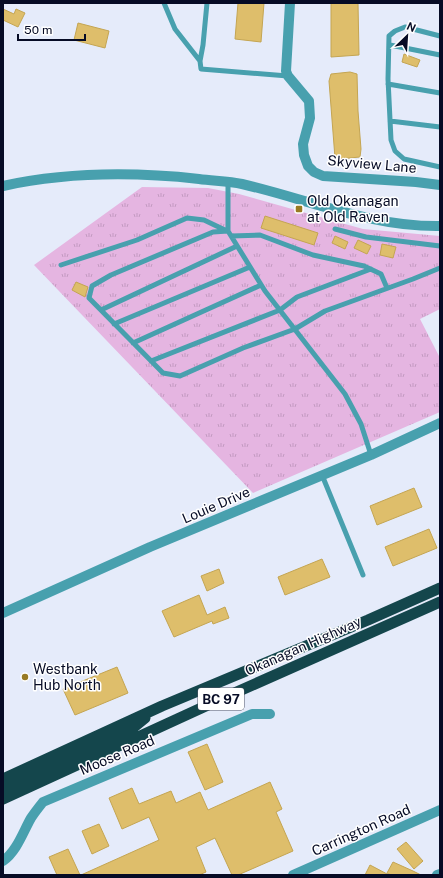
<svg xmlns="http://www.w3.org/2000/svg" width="443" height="878" font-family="'Public Sans',sans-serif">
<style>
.park{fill:url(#park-tufts)}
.building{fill:#debe6b;stroke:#c4a552}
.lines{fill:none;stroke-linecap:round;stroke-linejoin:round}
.service{stroke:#48a0ae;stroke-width:5}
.minor{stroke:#48a0ae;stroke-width:10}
.tertiary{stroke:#48a0ae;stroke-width:10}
.trunk{stroke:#14464c;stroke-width:11}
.poi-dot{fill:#987a23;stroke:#fff;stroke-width:1.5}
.labels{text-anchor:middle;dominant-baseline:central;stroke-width:3;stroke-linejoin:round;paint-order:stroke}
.shield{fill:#fff;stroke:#515466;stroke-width:1}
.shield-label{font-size:13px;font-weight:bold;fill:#060b25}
.street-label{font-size:14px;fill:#060b25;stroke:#fff}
.poi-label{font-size:14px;fill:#060b25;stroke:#fff;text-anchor:start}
</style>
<defs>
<pattern id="park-tufts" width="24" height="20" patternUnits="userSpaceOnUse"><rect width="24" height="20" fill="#e5b5e1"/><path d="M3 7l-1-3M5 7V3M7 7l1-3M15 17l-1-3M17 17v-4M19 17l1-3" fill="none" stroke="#c39ac1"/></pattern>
</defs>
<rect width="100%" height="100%" fill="#e5ebfa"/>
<path class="park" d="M142,187L208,188L239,194L363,229L440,236V309L420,319L440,358V412L253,493L34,265Z"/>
<path class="building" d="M238,3H264L261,42L235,39Z
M331,3H358L359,55L331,57Z
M3,9L14,14L16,9L25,13L18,27L3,20Z
M78,23L109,31L105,48L74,40Z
M404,54L420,60L417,67L402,62Z
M350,72L357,74L358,111L361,149L360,157L339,159L335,158L329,81L331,74Z
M265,216L318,233L314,245L261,228Z
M335,236L348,242L345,249L332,243Z
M358,240L371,246L367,254L354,248Z
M382,244L396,247L393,258L380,255Z
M76,282L88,287L85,297L72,290Z
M414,488L422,507L377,525L370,506Z
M429,529L437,548L393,566L385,547Z
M322,559L330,577L285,595L278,577Z
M219,569L224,583L207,591L201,576Z
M199,595L207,615L225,607L229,618L213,624L212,621L174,637L162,611Z
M117,667L128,693L75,715L63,689Z
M207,744L223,782L205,790L188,752Z
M270,782L282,809L276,812L293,851L238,875H232L215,838L196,847L206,872L199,875H81L159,840L149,817L122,829L109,798L132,788L139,804L171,791L176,803L200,792L208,810Z
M99,824L109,846L92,854L82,831Z
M406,842L423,861L414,869L397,849Z
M68,849L80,875H57L49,857Z
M393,862L413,871L421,875H391L387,873Z
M370,865L389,875H365Z"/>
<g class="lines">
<path class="service" d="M164,3L175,29L200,61
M207,3L203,45L200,61L201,69L288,76
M440,36L405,27L395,31L389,36L388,79L391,140L395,151L404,159L440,167
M390,45L440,55
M388,84L440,93
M390,121L440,127
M228,183V231L265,291L345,394L361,424L371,455
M335,229L366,237L440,246
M228,231L213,232L111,275L92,286L89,298L163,373L180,376L243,348L295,329L325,311L413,279L440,268
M231,236L260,235L313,255L364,266L381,274L387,288
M61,265L137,240L187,218L204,220L227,231
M101,310L237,246
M114,324L250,267
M133,343L261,285
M151,361L280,310L297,297L371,269
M322,475L363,575"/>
<path class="minor" d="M290,3L286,71L288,76L309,101L310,118L303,144L304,155L308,166L314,172L323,176L416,182L440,185
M3,861C17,851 23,832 31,818C35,812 39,807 43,802L252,714H270
M293,875L440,810
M437,875L440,874"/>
<path class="tertiary" d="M3,186C67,172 135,172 199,179C213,181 228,181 242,184C307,199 371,227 440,226
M3,613L150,547L371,455L440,423"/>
<path class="trunk" d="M3,779L162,706L368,620L440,588
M3,789L123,736L145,718
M3,799L221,699L440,602"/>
</g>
<g class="poi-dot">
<rect x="295" y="205" width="8" height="8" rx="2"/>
<circle cx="25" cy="677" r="4"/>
</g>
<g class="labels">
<rect class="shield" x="198" y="688" width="46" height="22" rx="3"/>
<g class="shield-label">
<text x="221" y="699">BC 97</text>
</g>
<g class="street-label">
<text transform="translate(372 164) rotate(5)">Skyview Lane</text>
<text transform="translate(216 505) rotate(-23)">Louie Drive</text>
<text transform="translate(303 646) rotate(-24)">Okanagan Highway</text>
<text transform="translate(117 755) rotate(-23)">Moose Road</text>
<text transform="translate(361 830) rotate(-24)">Carrington Road</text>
</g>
<g class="poi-label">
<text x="307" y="201">Old Okanagan<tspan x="307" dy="16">at Old Raven</tspan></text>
<text x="33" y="669">Westbank<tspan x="33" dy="16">Hub North</tspan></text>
</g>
</g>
<rect width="443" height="878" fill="none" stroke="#060b25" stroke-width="8"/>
<g transform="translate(407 36) rotate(25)" stroke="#ffffff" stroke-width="3" paint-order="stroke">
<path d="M0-3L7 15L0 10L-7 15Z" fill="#060b25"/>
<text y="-6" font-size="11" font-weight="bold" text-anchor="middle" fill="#060b25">N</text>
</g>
<path d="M18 34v6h67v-6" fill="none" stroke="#060b25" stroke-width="2"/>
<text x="24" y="34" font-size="12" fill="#060b25" stroke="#ffffff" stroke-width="3" paint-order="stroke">50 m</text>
</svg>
